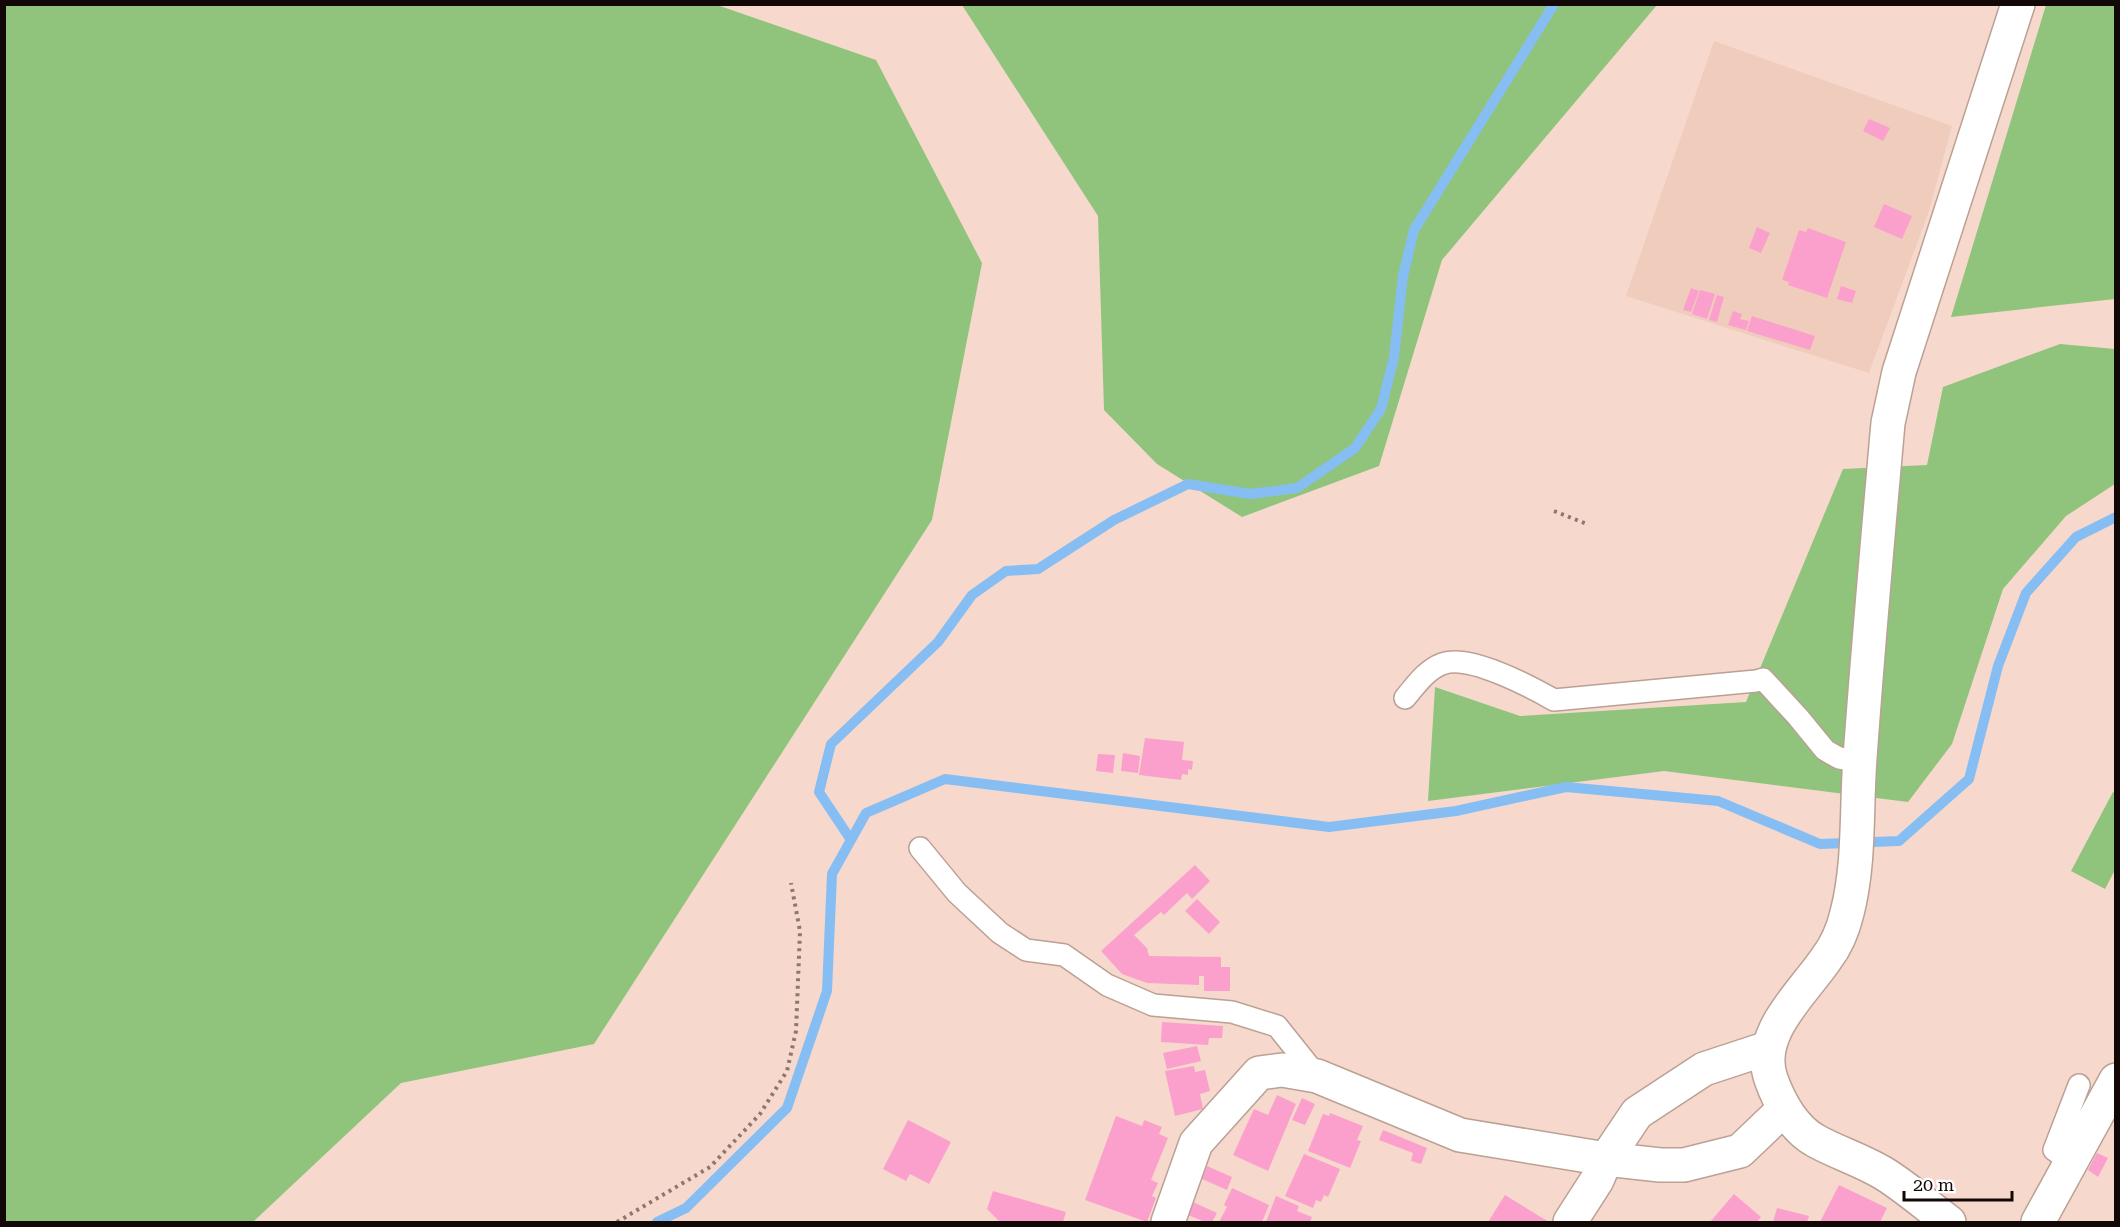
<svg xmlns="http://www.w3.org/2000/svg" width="2120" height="1227" font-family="'Roboto Serif',serif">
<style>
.built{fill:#f0ccbc}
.green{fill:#90c47c}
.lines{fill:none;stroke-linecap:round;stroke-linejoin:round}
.stream{stroke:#86bef4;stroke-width:10}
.building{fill:#fba0cd}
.service-casing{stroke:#bba094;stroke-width:24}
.minor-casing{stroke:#bba094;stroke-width:36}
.tertiary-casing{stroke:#bba094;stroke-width:36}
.path{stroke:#8c7870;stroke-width:4;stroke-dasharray:3 4.5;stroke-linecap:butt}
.service{stroke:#fff;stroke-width:21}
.minor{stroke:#fff;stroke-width:33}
.tertiary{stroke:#fff;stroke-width:33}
</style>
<rect width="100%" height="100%" fill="#f6d9cc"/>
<path class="built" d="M1714,41L1952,126L1929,211L1869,373L1626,296Z"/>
<path class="green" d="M5,4L717,5L876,60L982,263L932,520L594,1044L401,1083L253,1222H5Z
M962,5H1657L1442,260L1379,466L1242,517L1157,464L1104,410L1098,216Z
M2046,5H2115V299L1951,317Z
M2060,344L2115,349V484L2066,516L2003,589L1952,744L1908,802L1664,771L1428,801L1435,687L1520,716L1746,702L1843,469L1927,465L1943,387Z
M2113,792L2116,794L2115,870L2105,889L2071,871Z"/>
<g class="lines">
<path class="stream" d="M851,840L819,792L831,744L938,642L972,595L1006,571L1038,569L1114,520L1188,484L1250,494L1297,488L1355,448L1381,409L1394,357L1403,276L1414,230L1554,4
M657,1222L686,1208L787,1108L827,991L832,874L866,813L945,779L1329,827L1456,811L1566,787L1718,801L1820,844L1899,841L1969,779L1998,666L2026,593L2076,537L2116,517"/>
</g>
<path class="building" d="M1869,119L1890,128L1883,141L1863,131Z
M1884,204L1912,216L1902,239L1874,227Z
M1757,227L1770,233L1761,253L1749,248Z
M1808,228L1846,242L1827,298L1788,285L1789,282L1782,280L1799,230L1806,232Z
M1841,286L1856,291L1852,303L1837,299Z
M1691,288L1699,291L1691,312L1683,310Z
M1700,290L1715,294L1707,319L1692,314Z
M1717,295L1724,297L1717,322L1709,320Z
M1733,311L1742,314L1740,319L1749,321L1746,330L1728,325Z
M1752,316L1815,336L1810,350L1747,331Z
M1145,738L1184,742L1182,760L1193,761L1192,770L1188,769V775L1182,774L1181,780L1139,775Z
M1123,753L1140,756L1138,773L1121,771Z
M1098,754L1115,755L1113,773L1096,771Z
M1195,865L1210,881L1192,899L1187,893L1164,915L1161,912L1134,935L1147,948L1149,956L1221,957V967H1230V991H1204V976H1199V985L1147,983L1122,974L1101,951Z
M1197,899L1220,922L1209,934L1185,911Z
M1162,1022L1223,1026L1222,1038H1209L1208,1045L1161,1042Z
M1197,1046L1201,1061L1167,1069L1163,1053Z
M1194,1066L1195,1072L1205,1070L1210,1091L1200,1094L1203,1109L1175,1116L1165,1071Z
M1277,1095L1296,1104L1268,1171L1233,1155L1254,1109L1268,1115Z
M1302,1098L1315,1104L1305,1125L1292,1120Z
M1330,1113L1363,1126L1357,1140L1361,1141L1350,1168L1308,1151L1323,1114L1329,1116Z
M1116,1116L1142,1126L1144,1120L1162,1127L1159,1134L1168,1138L1151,1180L1158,1183L1152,1196L1156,1198L1147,1222L1085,1200Z
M908,1120L951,1142L929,1184L910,1174L906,1181L883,1169Z
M1383,1130L1427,1148L1421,1164L1411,1161L1413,1153L1379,1140Z
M2097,1153L2108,1158L2098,1177L2088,1170Z
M1304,1154L1340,1169L1328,1197L1324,1195L1321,1202L1316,1200L1313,1208L1285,1196Z
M1207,1166L1232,1177L1227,1190L1202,1179Z
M1839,1185L1887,1208L1880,1222H1820Z
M1232,1188L1269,1205L1262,1222H1219L1227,1207L1224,1205Z
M993,1191L1066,1212L1063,1222H1000L987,1209Z
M1734,1194L1761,1217L1757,1222H1710Z
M1505,1195L1549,1222H1488Z
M1276,1196L1299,1206L1297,1211L1312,1217L1310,1222H1266Z
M1193,1202L1217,1213L1212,1222H1205L1188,1215Z
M1777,1208L1809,1216L1807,1222H1773Z"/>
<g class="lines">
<g class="service-casing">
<path id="service" d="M1405,698C1416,685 1426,670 1442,664C1468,653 1531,687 1554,700L1756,681L1763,679L1798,717L1825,750L1839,758L1859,761
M920,848L957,893L1000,933L1026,950L1064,955L1107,985L1153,1005L1232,1012L1277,1026L1317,1076
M2071,1162L2054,1150L2079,1085"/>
</g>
<g class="minor-casing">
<path id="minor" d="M1168,1222L1196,1143L1259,1073L1282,1070L1317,1076L1460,1135L1606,1159L1660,1165H1684L1740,1151L1784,1109
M1570,1222L1597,1180L1606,1159L1637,1113L1704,1069L1768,1048
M2038,1222L2116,1080"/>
</g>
<g class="tertiary-casing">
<path id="tertiary" d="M1949,1222C1927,1206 1906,1187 1883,1173C1861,1160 1838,1153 1816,1141C1794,1129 1779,1102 1771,1079C1755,1034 1803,993 1826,959C1836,946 1843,930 1847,913C1860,863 1856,810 1860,758C1868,646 1878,535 1888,423L1899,372L2018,4"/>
</g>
<path class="path" d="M1554,511L1587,524
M617,1222L710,1167L760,1114L787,1071L796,1031L800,931L791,883"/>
<use href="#service" class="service"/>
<use href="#minor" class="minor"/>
<use href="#tertiary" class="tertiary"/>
</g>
<rect width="2120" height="1227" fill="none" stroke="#120906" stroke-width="12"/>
<path d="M1904 1191v9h108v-9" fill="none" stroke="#120906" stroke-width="3"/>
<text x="1913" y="1191" font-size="18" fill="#120906" stroke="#ffffff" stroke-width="4.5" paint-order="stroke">20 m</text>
</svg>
